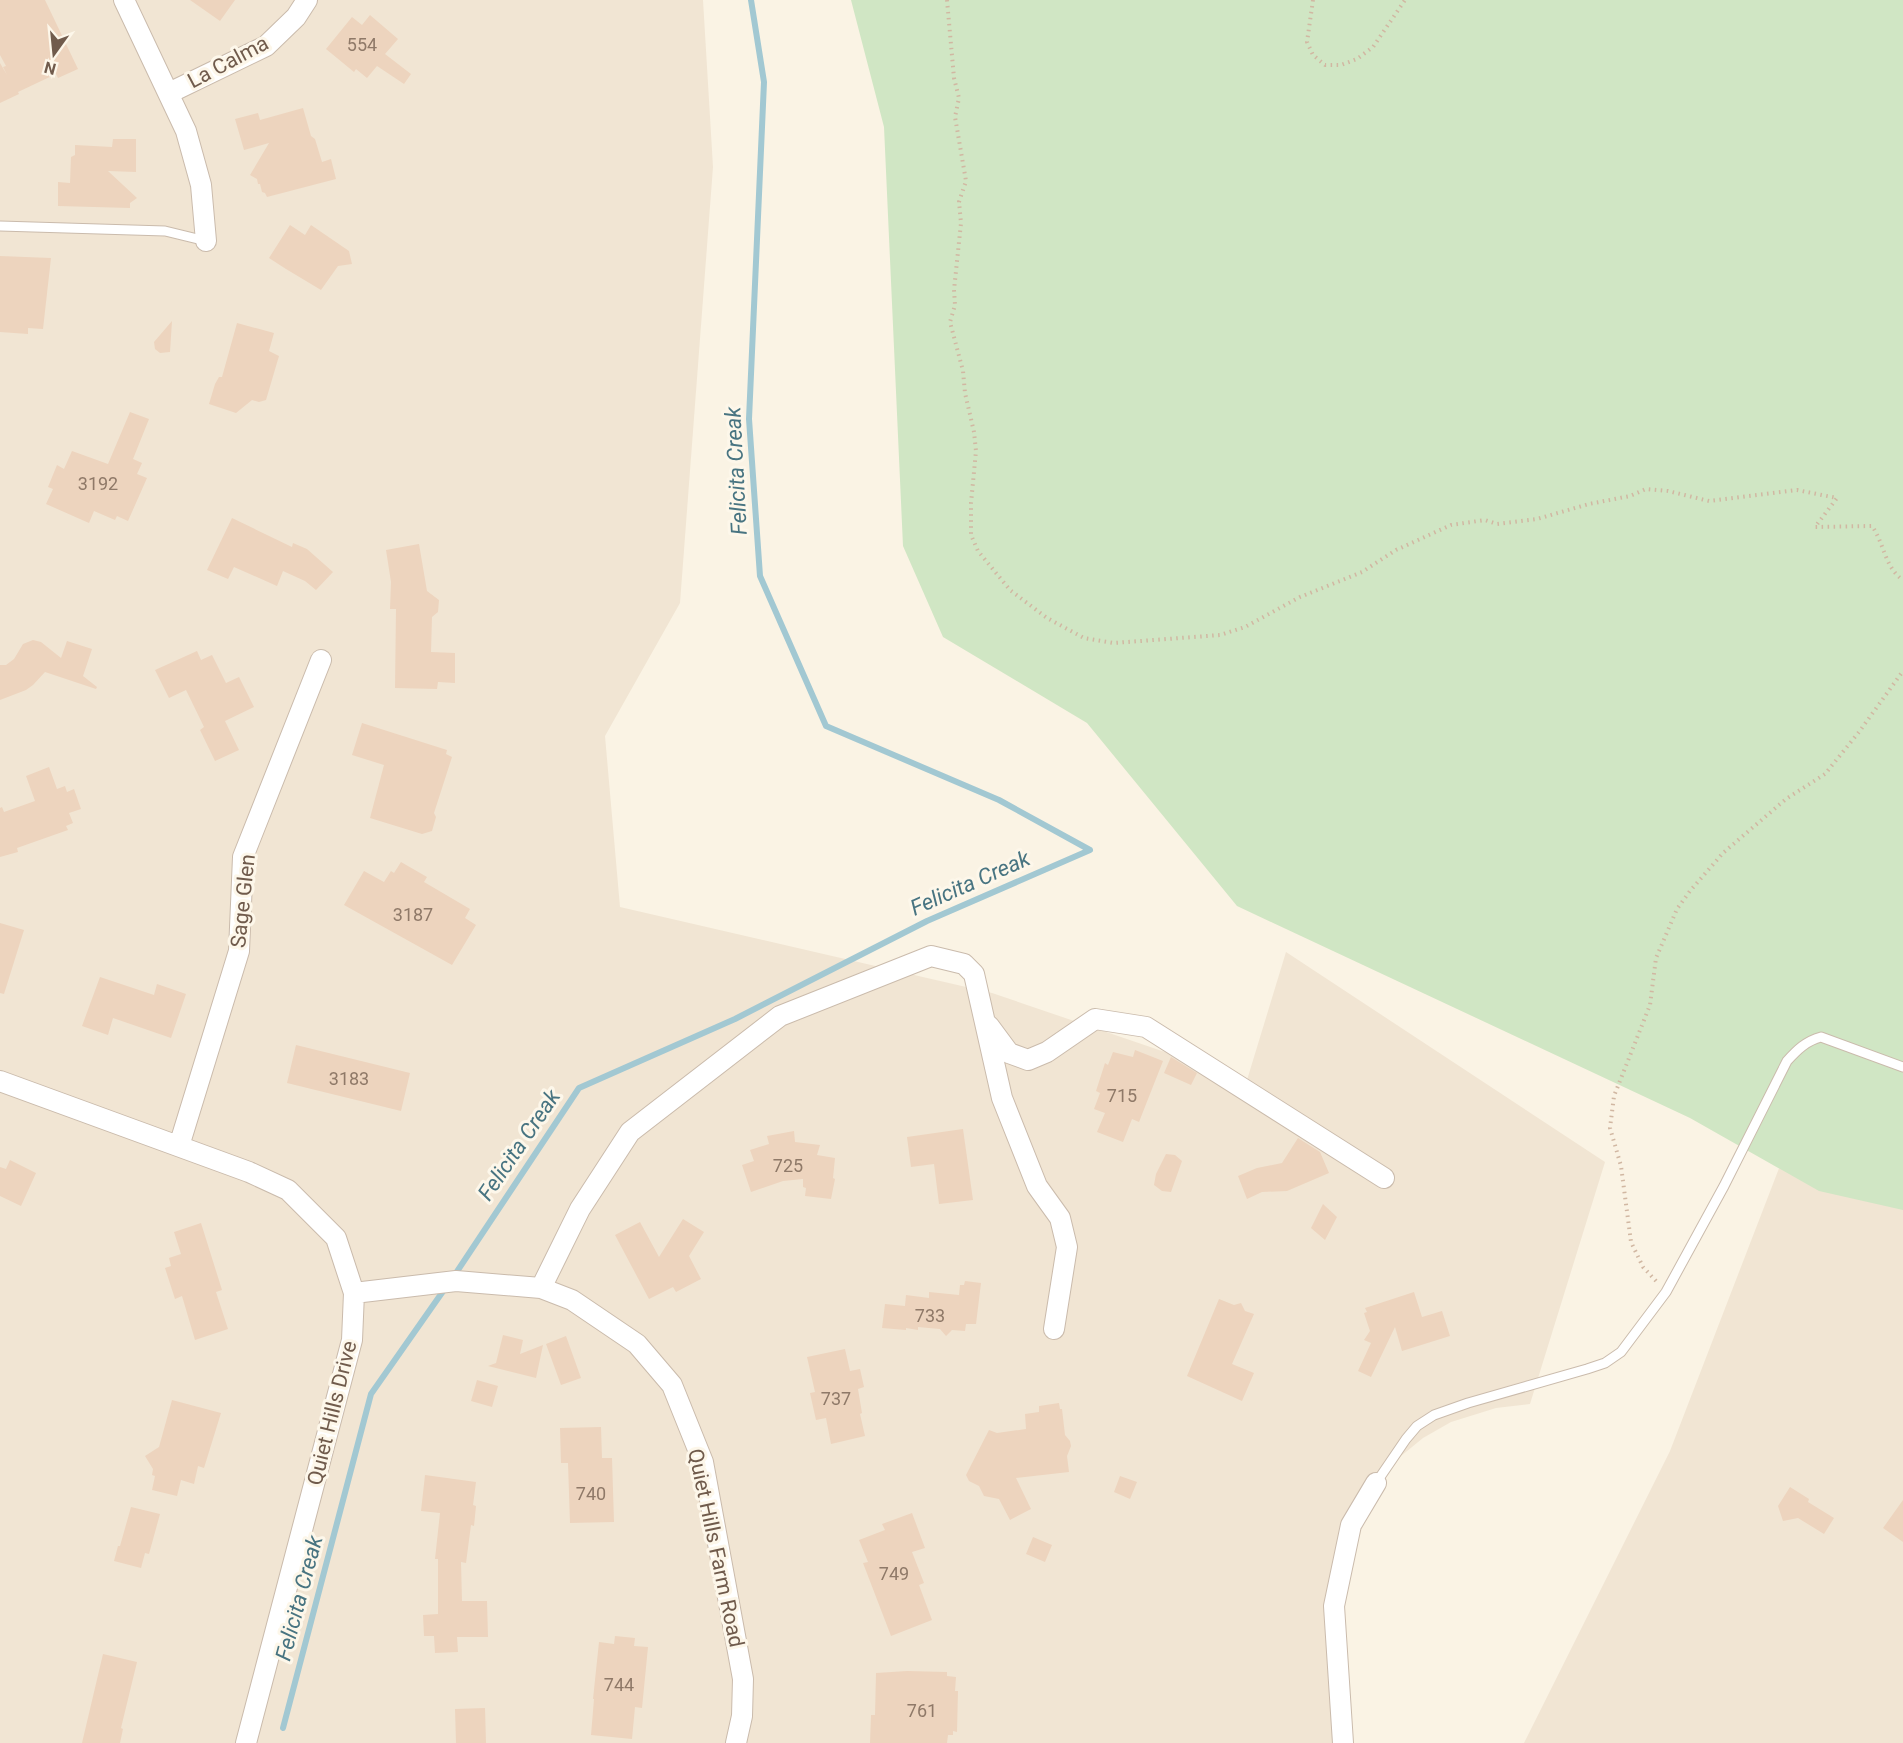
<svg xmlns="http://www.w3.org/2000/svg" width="1903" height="1743" font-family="Roboto,sans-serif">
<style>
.residential{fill:#f1e5d3}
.green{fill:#d0e6c4}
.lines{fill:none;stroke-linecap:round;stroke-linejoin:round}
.stream{stroke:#a2c8d2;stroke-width:6}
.building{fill:#edd4be}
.lane-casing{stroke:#cabbac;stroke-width:11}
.street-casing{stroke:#cabbac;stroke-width:22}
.path{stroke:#d1b7a2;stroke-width:4;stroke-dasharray:1.5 4.5;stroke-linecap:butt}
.lane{stroke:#fff;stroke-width:9}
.street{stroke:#fff;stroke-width:20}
.labels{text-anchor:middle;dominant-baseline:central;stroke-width:6;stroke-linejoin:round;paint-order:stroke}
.number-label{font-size:18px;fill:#8f7968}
.street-label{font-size:21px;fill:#705b4c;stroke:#fdf7ea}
.water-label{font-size:22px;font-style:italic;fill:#487481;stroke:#fdf7ea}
</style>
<rect width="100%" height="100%" fill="#faf3e4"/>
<path class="residential" d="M0,0H703L713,167L680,603L605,736L620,907L992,993L1247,1080L1286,952L1605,1162L1530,1404L1496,1408L1451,1422L1423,1438L1401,1456L1374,1491L1342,1565L1343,1743H0Z
M1903,926V1743H1524L1670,1451L1820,1062Z"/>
<path class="green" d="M851,0H1903V1210L1819,1191L1690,1118L1237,906L1087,723L943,637L903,546L884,127Z"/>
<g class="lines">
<path class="stream" d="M454,1276L579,1088L735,1019L927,921L1090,850L999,800L826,726L760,576L749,419L764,82L751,0
M283,1728L371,1394L446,1287"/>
</g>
<path class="building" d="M0,0H45L78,69L58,78L56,74L18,92L19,94L0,103V63L7,75L3,67L6,66L0,55Z
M190,0H235L220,21Z
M370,15L398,39L385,54L411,74L404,84L377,66L367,78L356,69L354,72L326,49L352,17L362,25Z
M303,108L311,136L315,139L322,162L331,159L336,179L267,197L265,193L262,192L260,184H258L257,179L250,175L269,143L244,150L235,119L258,113L260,120Z
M113,139H136V172L108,171L137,198L130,203V208L58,206V182L70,183L71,157L75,155V145L112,147Z
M290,225L305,235L311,225L349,251L352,264L338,266L321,290L286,269L269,258Z
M0,256L51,258L43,329L28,328V334L0,332Z
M172,321L170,352L160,353L155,349L154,342Z
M237,323L274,333L269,351L279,356L266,400L259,402L252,400L236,413L209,404L215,384L219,377H222Z
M130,412L149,419L133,459L142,463L137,474L147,478L128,521L117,516L115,520L94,511L89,523L46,504L53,489L48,487L57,465L64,469L72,451L108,464Z
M232,518L292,547L293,543L307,549L333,572L316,590L305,581L283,571L277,586L234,567L228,579L207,570Z
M419,544L427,591L439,600L438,612L432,617L431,652L455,653V683L438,682L437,689L395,688L396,609H390L391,582L386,550Z
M33,640L41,642L61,658L67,641L92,649L83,676L97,687L96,689L45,672L33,685L26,690L0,700V665H6L14,659L23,644Z
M197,651L201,660L212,655L226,683L239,677L254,707L225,721L239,750L215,761L200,730L204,727L186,690L169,698L155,670Z
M362,723L447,750L446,754L452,757L434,813L436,817L432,831L422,834L370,818L384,765L352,755Z
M49,767L57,789L65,786L67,792L74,789L81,809L69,813L73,823L66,826L68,830L17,848L18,852L0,857V808L2,807L4,812L35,801L26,776Z
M401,862L427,877L424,882L470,909L465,918L476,925L452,965L344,905L364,871L384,882L391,871L394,873Z
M0,923L24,930L4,994L0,993Z
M100,977L154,995L157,984L186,994L171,1038L113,1018L108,1035L82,1026Z
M296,1045L410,1073L401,1111L287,1083Z
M1135,1050L1163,1061L1139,1122L1132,1119L1123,1142L1097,1132L1105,1113L1094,1109L1100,1093L1096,1091L1105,1063L1108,1065L1113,1052L1133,1057Z
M1171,1057L1197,1073L1191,1085L1164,1073Z
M963,1129L973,1200L939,1204L934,1164L911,1167L907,1137Z
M794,1131L795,1142L820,1145L817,1155L835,1158L833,1178L835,1179L831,1199L805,1196L806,1188L803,1187V1179L783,1181L751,1192L742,1165L754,1161L750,1150L769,1144L767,1136Z
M1298,1138L1320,1152L1329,1173L1287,1191L1262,1192L1247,1199L1238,1176L1257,1168L1282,1163Z
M1166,1154L1175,1155L1182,1161L1171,1192L1162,1191L1154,1185L1156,1174Z
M10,1160L36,1173L21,1206L0,1196V1167L6,1169Z
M1323,1204L1337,1217L1325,1240L1311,1228Z
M683,1219L704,1232L689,1256L701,1279L676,1292L673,1287L649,1299L615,1235L640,1222L659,1257Z
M201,1223L222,1290L216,1292L228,1329L195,1340L182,1296L175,1299L165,1268L171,1266L169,1258L181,1254L174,1232Z
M965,1281L981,1283L976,1324H966L965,1331L952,1330L946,1336L940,1329L918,1327V1330L906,1328V1330L882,1328L885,1304L905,1306L906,1295L929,1298V1292L959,1295L960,1285H964Z
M1414,1292L1422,1317L1442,1311L1450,1336L1402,1351L1395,1327L1371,1377L1358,1371L1371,1343L1364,1340L1370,1331L1364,1313L1367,1312L1365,1308Z
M1219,1299L1234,1305L1241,1303L1245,1311L1254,1314L1232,1364L1254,1373L1242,1401L1187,1376Z
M503,1335L523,1340L520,1354L543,1345L536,1378L488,1366L496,1363Z
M566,1336L581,1378L561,1385L546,1344Z
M845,1349L850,1371L860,1369L864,1387L858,1389L862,1413L860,1414L865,1436L831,1444L826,1418L816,1420L810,1393L815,1392L807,1357Z
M477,1380L498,1386L492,1407L471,1401Z
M172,1400L221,1413L204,1468L198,1466L194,1484L181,1480L177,1496L152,1490L155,1476L152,1475L153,1469L145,1456L159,1447Z
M1059,1403L1060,1409H1062L1065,1435L1070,1441L1071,1446L1067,1456L1069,1472L1016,1478L1031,1509L1010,1520L999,1499L984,1496L979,1486L969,1481L966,1475L989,1430L997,1433L1026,1429L1025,1414L1039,1412V1406Z
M601,1427L602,1458H612L614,1522L570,1523L568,1463H561L560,1428Z
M425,1475L476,1482L473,1505L476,1506L474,1526L471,1525L466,1563L461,1562L462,1601H487L488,1637H457L458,1652L435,1653L434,1636H424L423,1615L438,1614V1559H435L440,1513L421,1511Z
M1120,1476L1137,1482L1130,1499L1114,1492Z
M1790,1487L1809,1499L1808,1502L1834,1518L1824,1534L1798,1518L1783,1521L1778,1506Z
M1903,1500V1542L1883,1528Z
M131,1507L160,1514L149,1554L145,1553L141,1568L114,1561L118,1546H120Z
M912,1513L925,1548L912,1552L924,1583L919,1585L932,1620L891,1636L863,1563L868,1562L859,1540L885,1530L882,1524Z
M1033,1537L1052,1545L1045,1562L1026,1554Z
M615,1636L635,1638L634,1646L648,1647L642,1708L635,1707L632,1739L591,1735L594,1699H593L599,1642L614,1644Z
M103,1654L137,1662L121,1728L123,1729L120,1743H82Z
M907,1671L947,1672V1676L956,1677L955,1691H958L957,1732L953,1731V1735H948L947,1743H870L871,1715H875L876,1673Z
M485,1708L486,1743H456L455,1709Z"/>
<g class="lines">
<g class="lane-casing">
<path id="lane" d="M0,226L165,231L206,241
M1376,1483L1406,1439L1417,1426L1434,1415L1468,1403L1587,1369L1605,1363L1621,1352L1666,1292L1724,1186L1787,1061C1797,1050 1806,1041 1821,1037L1903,1067"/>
</g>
<g class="street-casing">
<path id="street" d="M124,0L186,131L201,185L206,241
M169,93L266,46L296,17L307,0
M989,1026L1009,1053L1028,1060L1047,1052L1095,1019L1146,1027L1384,1178
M0,1081L249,1172L288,1190L336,1238L354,1293L352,1340L246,1743
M179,1146L239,951L243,857L321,660
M541,1288L580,1209L630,1132L780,1016L931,956L964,964L974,974L1002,1098L1037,1186L1060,1218L1067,1247L1054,1329
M354,1293L456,1281L541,1288L572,1300L637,1344L672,1385L703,1462L743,1679L742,1716L736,1743
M1343,1743L1334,1606L1351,1525L1376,1483"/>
</g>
<path class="path" d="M947,0L954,78L959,98L955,117L966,181L959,202L961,223L954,290L955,305L950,322L963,371L965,393L974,432L976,451L971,503V535L978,551L1010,590L1047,618L1084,638L1114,643L1220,635L1245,627L1300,597L1362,572L1396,550L1451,525L1485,520L1497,524L1537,519L1589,504L1630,496L1646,489L1668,491L1709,501L1797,490L1837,498L1815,527L1872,526C1884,543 1885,568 1903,580
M1313,0L1307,42L1313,55L1325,65H1341L1357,59L1373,47L1405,0
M1656,1281L1643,1267L1631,1242L1621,1166L1610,1128L1614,1096L1650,1005L1656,958L1677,909L1690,891L1723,853L1786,799L1825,774L1859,732L1903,671"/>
<use href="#lane" class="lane"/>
<use href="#street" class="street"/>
</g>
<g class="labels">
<g class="number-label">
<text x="362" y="44">554</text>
<text x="98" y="483">3192</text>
<text x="413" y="914">3187</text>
<text x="349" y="1078">3183</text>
<text x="1122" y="1095">715</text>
<text x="788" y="1165">725</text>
<text x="930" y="1315">733</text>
<text x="836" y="1398">737</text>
<text x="591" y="1493">740</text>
<text x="894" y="1573">749</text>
<text x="619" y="1684">744</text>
<text x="922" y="1710">761</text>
</g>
<g class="street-label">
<text transform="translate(228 62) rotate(-28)">La Calma</text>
<text transform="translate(243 901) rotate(-84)">Sage Glen</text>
<text transform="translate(332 1413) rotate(-76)">Quiet Hills Drive</text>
<text transform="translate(716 1548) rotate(78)">Quiet Hills Farm Road</text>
</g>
<g class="water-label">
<text transform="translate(736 471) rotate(-93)">Felicita Creak</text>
<text transform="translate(970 883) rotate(-24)">Felicita Creak</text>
<text transform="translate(519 1145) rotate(-56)">Felicita Creak</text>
<text transform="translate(299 1598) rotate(-75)">Felicita Creak</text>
</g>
</g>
<g transform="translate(54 54) rotate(195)" stroke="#fdf7ea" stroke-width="4.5" paint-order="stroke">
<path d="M0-4.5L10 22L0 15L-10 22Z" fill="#705b4c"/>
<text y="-9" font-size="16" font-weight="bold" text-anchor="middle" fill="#705b4c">N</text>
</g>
</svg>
